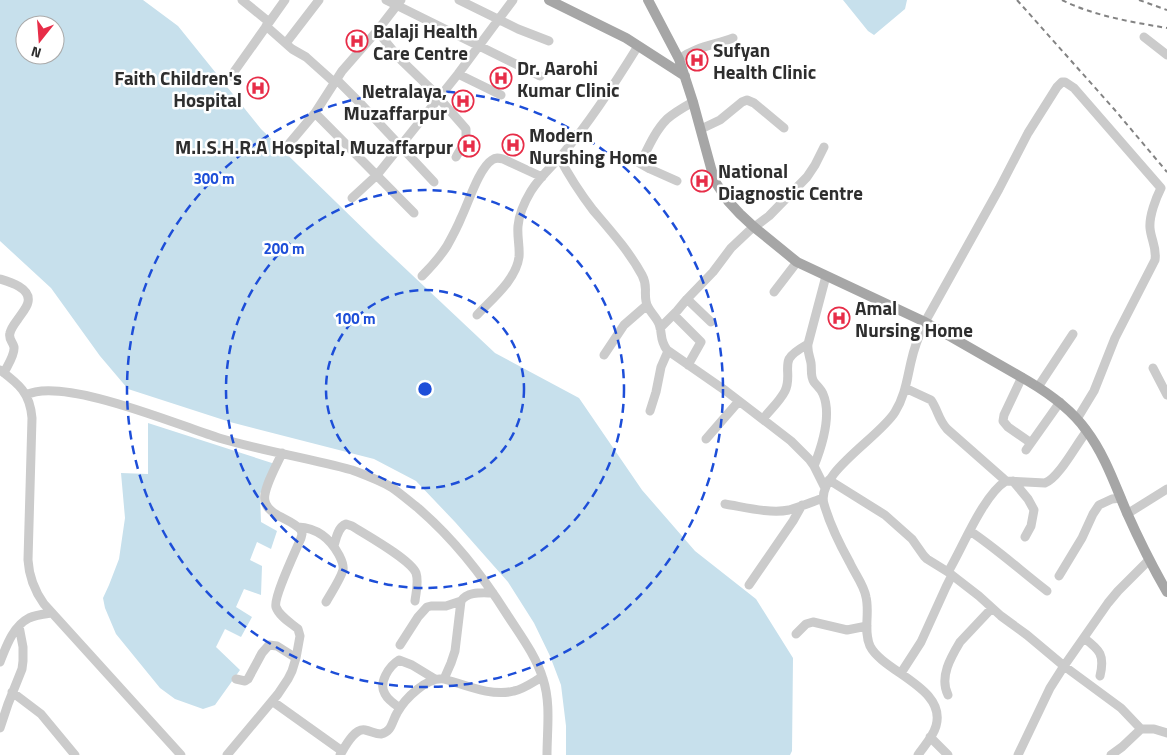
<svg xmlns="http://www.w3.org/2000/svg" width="1167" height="755" font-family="'Titillium Web',sans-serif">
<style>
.water{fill:#c7e0ec;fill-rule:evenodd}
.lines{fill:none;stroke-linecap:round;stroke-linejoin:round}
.minor{stroke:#cbcbcb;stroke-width:9}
.major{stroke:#a6a6a6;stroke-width:10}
.rail{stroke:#838383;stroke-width:2;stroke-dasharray:5 4;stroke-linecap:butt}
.ring{fill:none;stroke:#1d4ed8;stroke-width:2.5;stroke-dasharray:9 6}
.labels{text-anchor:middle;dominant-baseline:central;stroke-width:5;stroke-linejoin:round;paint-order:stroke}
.poi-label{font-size:19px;font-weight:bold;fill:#2e2e2e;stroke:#fff;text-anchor:start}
.centre{fill:#1d4ed8;stroke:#fff;stroke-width:2.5}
.ring-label{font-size:15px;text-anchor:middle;font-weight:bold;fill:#1d4ed8;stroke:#fff;stroke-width:5;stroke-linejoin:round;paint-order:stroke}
</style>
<rect width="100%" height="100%" fill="#fff"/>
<path class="water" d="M0,0H143L178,26L261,129L376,241L495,353L579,398L642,490L695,551L756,599L793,658L792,751L790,755H566V726L561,685L550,656L534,623L508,582L455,522L416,481L374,459L230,422L128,389L100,356L51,288L0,241ZM25,25H55V55H25Z
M843,0H907L905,9L874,35L868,31Z
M148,423L275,464L260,494L261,522L277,531L271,549L257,542L250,560L262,566L261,595L244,589L236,607L252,617L241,637L225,629L216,647L240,670L215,705L203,709L175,699L160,688L116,634L105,608L103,598L109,585L119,559L125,518L121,473L148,474Z"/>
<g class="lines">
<path class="minor" d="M242,0L269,22
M386,0L540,76
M459,0L518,29L549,41
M266,26L292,49L306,57L335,83
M377,31L400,59L431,89L466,129V140L456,157
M1144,37L1167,55
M286,43L319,0
M679,59C695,47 714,45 733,38
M458,74L501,95
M231,76L285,0
M337,80L362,105L434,182
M315,113L414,213
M701,129L720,120L742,102L747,100L754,103L784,128
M288,145L315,113L342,71L377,31L401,0
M559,157C569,176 580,193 593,210C610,230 629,251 642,275C648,286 644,290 646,301C647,310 656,316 659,324C663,334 659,339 667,350L726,391L791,441L809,459L814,466L825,488
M629,157L650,169L677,181
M641,162C648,148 655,131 667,119C675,112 684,107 693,102
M352,198L377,175L410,134L458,74L513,0
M422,276C431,267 440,257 447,246C452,237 457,228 461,218C468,204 479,168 492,160C496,157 499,158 503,159L542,177
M0,279C10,282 31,288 28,302C27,308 21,314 18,319C15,323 11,328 10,333C8,339 13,342 14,347C15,355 7,366 4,373
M774,292L797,262
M687,299L711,322
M477,315C492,299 516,280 519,257C520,247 517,237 518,226C519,214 525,201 531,191C541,175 555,164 566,150C592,119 617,80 638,46
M674,315L701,342L688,365
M660,328L677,311L687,299L713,272L731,248L749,231L769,216L807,177L815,165L824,147
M604,355L624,325L647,305
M1153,368L1167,395
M0,370C19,384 30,393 32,418L28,560C29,577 34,590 44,604L181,755
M1022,377L1004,415L1003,421L1008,427L1031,443
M1038,387L1073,334
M905,388L931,400C938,410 938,419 947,429L1006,481
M26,395C62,376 178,425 219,438C263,451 308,458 352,470C365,475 379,480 391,487C400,493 409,501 418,508C454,539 483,576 508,616C521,636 536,656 543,679C551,703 547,730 547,755
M650,411L656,392L661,367L668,351
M763,419C770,410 780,401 785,391C791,379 785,368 789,359C792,353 801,348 808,344
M706,439L739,401
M1026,450L1060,402
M814,466C822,446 832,415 823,394C821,389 817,386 814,382C810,376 812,369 811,363C810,357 807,351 808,344L826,276
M829,480L885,515L912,539L924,556L927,559L948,572L979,596L1001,616L1027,635L1064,666L1121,708L1141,729
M1013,481L1028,499L1034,510L1031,526L1025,537
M725,504C744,507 770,514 789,510C800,507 812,502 823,498
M1127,514L1167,489
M298,527C317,528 330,538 339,555C341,559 344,564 343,570C340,580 331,593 326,602
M970,531C997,549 1021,571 1047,591
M334,546C336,538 338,527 346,524L352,526C366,535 410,559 416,573C419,582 416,592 415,601
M948,572C962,549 983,495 1006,481L1045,483C1059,478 1077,443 1087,431
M1059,576L1082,538L1093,514L1099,505L1112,499L1121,498
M749,585L793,521L802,505
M796,634L806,624L813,622L847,630L867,626
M1084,638C1100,650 1105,655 1100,676
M400,645L418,617L427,607L431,606H446L461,601
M0,662C6,647 13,626 29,618C36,615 45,614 52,613
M901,673L921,642L946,587L952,575
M236,679L245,681L248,679L262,653L269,645L277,646L296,658
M444,679L451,663L455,651L461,601C468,591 482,593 493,593
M12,692L41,714L75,755
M948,695C939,677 951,657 960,642L992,608
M272,701L342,751
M400,708C394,704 388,700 385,694C378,683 389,666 399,660L412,665L435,679
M0,728L8,704L22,669L23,661V647L19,626
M930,737L948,755
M227,755L278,694L288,679L292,671L296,658L300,636L298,629C291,623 279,616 276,607C273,598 296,550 301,538L302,534L301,530C294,522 283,519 274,513C270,510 266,507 265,501C262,490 277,465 282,453
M340,755C345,747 354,728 365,730C371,731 375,734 381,734C392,732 392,721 397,713C405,698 427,677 444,679C465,685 492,697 514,691C524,689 533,682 542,677
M918,755C924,746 933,737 936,726C947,688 883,672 870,646C863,631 870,613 866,597C864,585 855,574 850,563C840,545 830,525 824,504C815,474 880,437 895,412C905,396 907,379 911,362C914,348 919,335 925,322L999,189L1028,133L1057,87L1062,82H1065L1074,88L1161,188C1156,198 1149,216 1150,228C1151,240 1157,247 1155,260L1115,338L1094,391L1077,419
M1018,755L1050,688L1064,666L1108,603L1118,591L1149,560
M1111,755L1122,747L1141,729H1154L1167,733"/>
<path class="major" d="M549,0L626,38L685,76
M648,0L679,59L693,102L711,168L716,183L728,201L740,214L754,227L797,262L925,322L1028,381C1050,394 1071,409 1086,430C1105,455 1115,485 1127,513C1139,540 1152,566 1167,592"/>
<path class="rail" d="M1017,0L1114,109L1167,172
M1062,0C1094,16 1132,22 1167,28
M1139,0L1167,10"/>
</g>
<g class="ring">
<circle cx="425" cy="389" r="99"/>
<circle cx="425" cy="389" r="199"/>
<circle cx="425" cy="389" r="298"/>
</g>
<defs>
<g id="hospital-ring" transform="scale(1.125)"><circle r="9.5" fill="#fff" stroke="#e72d48" stroke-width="1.5"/><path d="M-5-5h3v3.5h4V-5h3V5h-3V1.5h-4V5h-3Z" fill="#e72d48"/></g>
</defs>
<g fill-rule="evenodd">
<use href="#hospital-ring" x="357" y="41"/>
<use href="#hospital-ring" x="697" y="60"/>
<use href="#hospital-ring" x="501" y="78"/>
<use href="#hospital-ring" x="258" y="88"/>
<use href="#hospital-ring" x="463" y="101"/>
<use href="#hospital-ring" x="513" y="145"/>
<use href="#hospital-ring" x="469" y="146"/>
<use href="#hospital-ring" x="702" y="181"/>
<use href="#hospital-ring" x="839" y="318"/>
</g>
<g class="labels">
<g class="poi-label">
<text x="373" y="30">Balaji Health<tspan x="373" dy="22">Care Centre</tspan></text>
<text x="713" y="49">Sufyan<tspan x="713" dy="22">Health Clinic</tspan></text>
<text x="517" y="67">Dr. Aarohi<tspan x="517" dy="22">Kumar Clinic</tspan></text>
<text x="242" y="77" text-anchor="end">Faith Children's<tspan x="242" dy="22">Hospital</tspan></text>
<text x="447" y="90" text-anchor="end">Netralaya,<tspan x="447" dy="22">Muzaffarpur</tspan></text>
<text x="529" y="134">Modern<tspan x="529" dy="22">Nurshing Home</tspan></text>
<text x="453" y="146" text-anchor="end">M.I.S.H.R.A Hospital, Muzaffarpur</text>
<text x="718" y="170">National<tspan x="718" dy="22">Diagnostic Centre</tspan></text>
<text x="855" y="307">Amal<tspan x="855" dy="22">Nursing Home</tspan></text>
</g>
</g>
<circle cx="425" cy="389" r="8" class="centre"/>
<g class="ring-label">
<text x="214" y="184">300 m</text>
<text x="284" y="254">200 m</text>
<text x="355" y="324">100 m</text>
</g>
<g transform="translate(40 40) rotate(197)"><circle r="24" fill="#ffffff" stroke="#ababab"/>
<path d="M0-4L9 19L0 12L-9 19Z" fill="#e72d48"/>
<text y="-8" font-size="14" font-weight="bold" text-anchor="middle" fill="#2e2e2e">N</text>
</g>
</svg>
